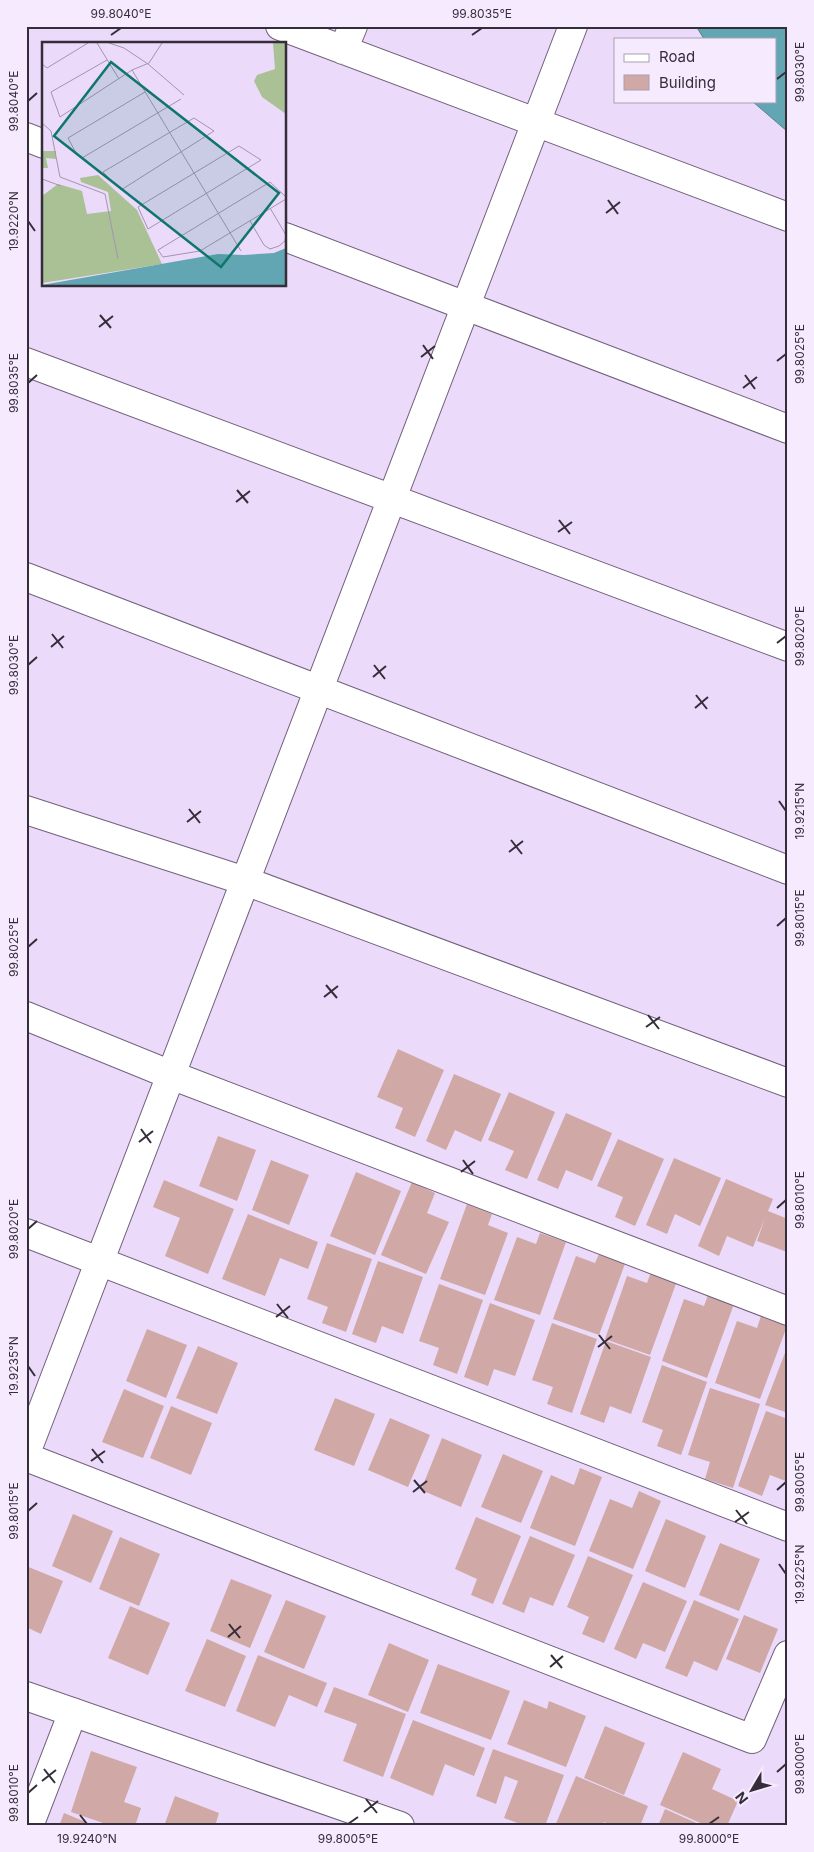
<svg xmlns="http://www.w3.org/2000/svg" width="814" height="1852" font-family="Inter,sans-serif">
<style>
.water{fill:#61a6b2;stroke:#54828e}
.building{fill:#d0a8a5}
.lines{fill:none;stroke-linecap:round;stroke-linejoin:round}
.minor-casing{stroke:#72617d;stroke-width:30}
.minor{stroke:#fff;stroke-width:28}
.ticks{fill:none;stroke:#352e3a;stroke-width:2}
.inset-river{fill:none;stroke:#61a6b2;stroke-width:2.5}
.inset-road{fill:none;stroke:#a395ad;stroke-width:1}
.view{fill:#0f766e;fill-opacity:0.15;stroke:#0f766e;stroke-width:2.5}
.inset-edge{fill:none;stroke:#352e3a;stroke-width:2.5}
.neatline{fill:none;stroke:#352e3a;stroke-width:2}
.ticks-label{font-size:12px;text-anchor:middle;fill:#352e3a}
</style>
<rect width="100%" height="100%" fill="#ecdafa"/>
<path class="water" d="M696,26H788V132L752,101H775V39H704Z"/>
<path class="building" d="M398,1049L444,1070L415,1137L395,1128L403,1108L377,1097Z
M454,1074L501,1094L481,1142L455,1130L446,1150L426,1141Z
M509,1092L555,1112L527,1179L505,1170L514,1151L488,1140Z
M566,1113L612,1133L592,1181L566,1170L558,1189L537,1180Z
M218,1136L256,1150L237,1201L199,1186Z
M618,1139L664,1159L635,1226L615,1217L623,1197L597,1186Z
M674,1158L721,1178L700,1226L675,1214L667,1234L646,1225Z
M271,1160L309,1175L289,1225L252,1210Z
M356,1172L401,1191L375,1255L330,1236Z
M726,1179L773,1199L768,1211L788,1219L787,1252L757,1241L765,1218L753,1247L727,1236L719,1256L698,1246Z
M164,1180L234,1209L208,1274L165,1256L180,1218L153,1207Z
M412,1182L435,1193L427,1213L449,1222L426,1274L381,1255Z
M467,1204L492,1214L488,1225L508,1233L485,1295L440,1279Z
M248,1214L318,1242L308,1269L280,1258L265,1296L222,1279Z
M540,1233L566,1242L540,1315L494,1300L517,1237L536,1244Z
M327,1243L372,1259L346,1332L322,1323L328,1307L307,1299Z
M600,1252L626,1261L599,1335L553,1319L576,1256L595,1263Z
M378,1261L423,1277L403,1334L382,1326L376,1343L352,1334Z
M651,1272L677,1281L650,1355L605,1339L627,1276L647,1283Z
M439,1284L483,1300L457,1374L433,1365L439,1348L419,1341Z
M708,1295L734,1304L707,1378L662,1361L684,1299L704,1306Z
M490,1303L535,1320L515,1376L494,1369L488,1386L464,1377Z
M761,1316L787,1326L760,1399L715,1383L737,1321L757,1328Z
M552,1323L597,1339L572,1413L547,1404L553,1387L532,1380Z
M147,1329L187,1345L166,1398L126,1381Z
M606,1341L651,1357L631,1414L610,1406L604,1423L580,1414Z
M788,1345V1413L765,1405Z
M198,1346L238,1363L217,1414L176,1398Z
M662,1365L707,1382L681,1455L657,1446L663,1430L642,1422Z
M710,1388L760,1404L733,1488L705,1479L710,1462L688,1455Z
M124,1389L164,1406L143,1458L102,1442Z
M335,1398L375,1414L354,1466L314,1450Z
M171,1406L212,1423L191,1475L150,1458Z
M766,1411L788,1419V1482L770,1475L762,1496L738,1486Z
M390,1418L430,1435L408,1487L368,1470Z
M442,1438L482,1455L461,1507L421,1490Z
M503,1454L543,1471L521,1523L481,1507Z
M580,1468L602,1477L575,1546L530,1528L551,1475L574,1485Z
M639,1491L661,1501L633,1569L589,1551L610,1499L632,1508Z
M73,1514L113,1531L91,1583L52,1566Z
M476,1517L521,1536L493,1604L471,1595L477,1579L455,1569Z
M666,1519L706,1536L685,1588L645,1571Z
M530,1536L575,1555L553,1606L530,1597L524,1613L502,1604Z
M120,1537L160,1554L139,1606L99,1589Z
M720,1543L760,1559L739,1611L699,1595Z
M588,1556L633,1575L604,1643L582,1634L589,1617L567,1607Z
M26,1566L63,1581L41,1634L26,1627Z
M231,1579L272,1595L250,1648L210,1631Z
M643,1582L687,1601L665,1652L643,1643L636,1659L614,1649Z
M286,1600L326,1616L304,1669L264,1652Z
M694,1600L739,1619L717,1671L694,1661L687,1677L665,1668Z
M130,1606L170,1623L148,1675L108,1658Z
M744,1615L778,1629L760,1673L726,1659Z
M207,1639L246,1656L225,1707L185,1691Z
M389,1643L429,1660L408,1712L368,1695Z
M258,1655L327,1683L317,1707L289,1695L275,1727L236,1711Z
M438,1664L510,1691L491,1740L420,1713Z
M334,1687L406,1714L383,1777L343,1761L357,1724L324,1712Z
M524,1700L547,1709L549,1701L586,1716L566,1767L507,1744Z
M413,1720L485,1748L474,1776L445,1764L433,1796L390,1778Z
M605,1726L645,1743L624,1795L584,1778Z
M493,1749L564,1775L545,1826H526L504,1818L518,1781L505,1776L496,1804L476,1796Z
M91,1751L137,1767L124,1802L141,1808L135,1826H112L71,1812Z
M683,1752L721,1769L712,1789L738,1801L727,1826H707L660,1805Z
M576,1776L648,1806L640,1826H613L604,1822L603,1826H555Z
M175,1796L219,1813L215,1826H164Z
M665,1809L703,1826H658Z
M64,1813L95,1826H59Z"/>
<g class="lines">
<g class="minor-casing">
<path id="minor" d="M280,26L788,217
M343,50L353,26
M26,137L44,144
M285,237L788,429
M26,362L788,647
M26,577L788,870
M26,810L245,881L788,1083
M26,1016L171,1075L788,1311
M26,1233L788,1527
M26,1453L573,26
M26,1457L752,1739L788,1655
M26,1696L400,1826
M29,1826L73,1712"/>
</g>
<use href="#minor" class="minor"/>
</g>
<path class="ticks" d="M111,35L121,28M472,35L482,28M777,79L786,72M28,101L37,93M608,200L618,214M606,213L620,202M28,221L35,231M100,315L111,328M99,327L113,316M423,345L433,359M421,357L435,346M777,361L786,354M745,375L755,389M28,383L37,375M743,388L757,377M237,490L248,503M236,502L250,491M559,520L570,534M558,532L572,522M52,634L63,648M777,643L786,636M51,647L64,636M28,665L37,657M374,665L385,679M373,677L386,666M696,695L707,709M695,708L708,697M779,801L786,811M189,809L200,823M187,822L201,811M511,840L522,854M509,852L523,841M777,926L786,918M28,947L37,939M326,985L337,998M324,997L338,986M648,1015L659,1029M646,1027L660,1017M141,1129L151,1143M139,1142L153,1131M463,1160L473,1174M461,1172L475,1161M777,1208L786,1200M28,1229L37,1221M277,1304L288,1318M276,1317L290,1306M599,1335L610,1349M598,1347L612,1336M28,1366L35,1376M92,1449L103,1463M91,1461L105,1451M414,1480L425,1493M777,1490L786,1482M413,1492L427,1481M736,1510L747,1524M28,1511L37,1503M735,1522L749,1512M779,1564L786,1574M229,1624L240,1638M228,1637L241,1626M551,1655L562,1668M550,1667L563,1656M44,1769L55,1783M777,1772L786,1764M42,1781L56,1770M28,1793L37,1785M366,1799L377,1813M364,1812L378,1801M80,1815L87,1824M348,1824L358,1817M709,1824L719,1817"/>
<g transform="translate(42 42)">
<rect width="244" height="244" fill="#ecdafa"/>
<path d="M231,1H244V72L220,55L212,39L215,33L233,27ZM0,109H14V117L4,116L6,126H0ZM56,133L95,168L120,222L0,241V154L16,142L40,149L45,172L69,169L66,150L39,140L38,136Z" fill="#aac195"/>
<path d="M244,206V243H0L176,212L202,213L232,211Z" fill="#61a6b2"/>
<path class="inset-river" d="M64,243L223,234L244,228"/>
<path class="inset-road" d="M55,1L77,37M67,1L82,6L106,22L142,53M65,18L9,50L18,75L90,28L107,21L120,1M0,22L5,26L46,1M90,28L199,209M103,50L26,96L34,111L40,116L139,57M152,76L172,89L79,148L61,130ZM0,81L9,89L18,135L63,152L76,217M197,104L219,118L106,187L96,165ZM0,137L19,144M244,155L228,140L116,208L121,215L158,209L244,157M208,179L222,203L228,207L237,204L243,199L244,193L228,166"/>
<path class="view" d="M69,20L237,151L179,225L12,94Z"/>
<rect width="244" height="244" class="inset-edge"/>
</g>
<rect width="814" height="1852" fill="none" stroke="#f6eafe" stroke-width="55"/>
<rect x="614" y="38" width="162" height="65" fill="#f6eafe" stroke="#a99fb0"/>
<rect x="624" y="54" width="25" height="8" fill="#ffffff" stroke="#a99fb0"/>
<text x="659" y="62" font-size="15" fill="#352e3a">Road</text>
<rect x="624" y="75" width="25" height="15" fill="#d0a8a5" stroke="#a99fb0"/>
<text x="659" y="88" font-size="15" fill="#352e3a">Building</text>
<g transform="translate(752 1790) rotate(232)" stroke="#f6eafe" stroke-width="4" paint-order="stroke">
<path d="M0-4L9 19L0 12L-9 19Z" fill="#352e3a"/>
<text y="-8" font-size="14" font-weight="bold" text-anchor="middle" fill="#352e3a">N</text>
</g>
<rect x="28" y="28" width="758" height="1796" class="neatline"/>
<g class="ticks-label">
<text x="121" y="18">99.8040°E</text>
<text x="482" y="18">99.8035°E</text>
<text transform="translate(800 72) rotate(-90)" y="4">99.8030°E</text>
<text transform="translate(14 101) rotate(-90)" y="4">99.8040°E</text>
<text transform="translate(14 221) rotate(-90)" y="4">19.9220°N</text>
<text transform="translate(800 354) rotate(-90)" y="4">99.8025°E</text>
<text transform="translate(14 383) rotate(-90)" y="4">99.8035°E</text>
<text transform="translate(800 636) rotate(-90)" y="4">99.8020°E</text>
<text transform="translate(14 665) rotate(-90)" y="4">99.8030°E</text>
<text transform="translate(800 811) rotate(-90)" y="4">19.9215°N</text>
<text transform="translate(800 918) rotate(-90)" y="4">99.8015°E</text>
<text transform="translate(14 947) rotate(-90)" y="4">99.8025°E</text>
<text transform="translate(800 1200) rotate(-90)" y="4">99.8010°E</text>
<text transform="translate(14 1229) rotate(-90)" y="4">99.8020°E</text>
<text transform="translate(14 1366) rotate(-90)" y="4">19.9235°N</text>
<text transform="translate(800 1482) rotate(-90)" y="4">99.8005°E</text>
<text transform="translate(14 1511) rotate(-90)" y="4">99.8015°E</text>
<text transform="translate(800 1574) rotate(-90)" y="4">19.9225°N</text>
<text transform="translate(800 1764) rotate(-90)" y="4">99.8000°E</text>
<text transform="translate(14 1793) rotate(-90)" y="4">99.8010°E</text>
<text x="87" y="1843">19.9240°N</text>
<text x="348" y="1843">99.8005°E</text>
<text x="709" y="1843">99.8000°E</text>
</g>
</svg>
